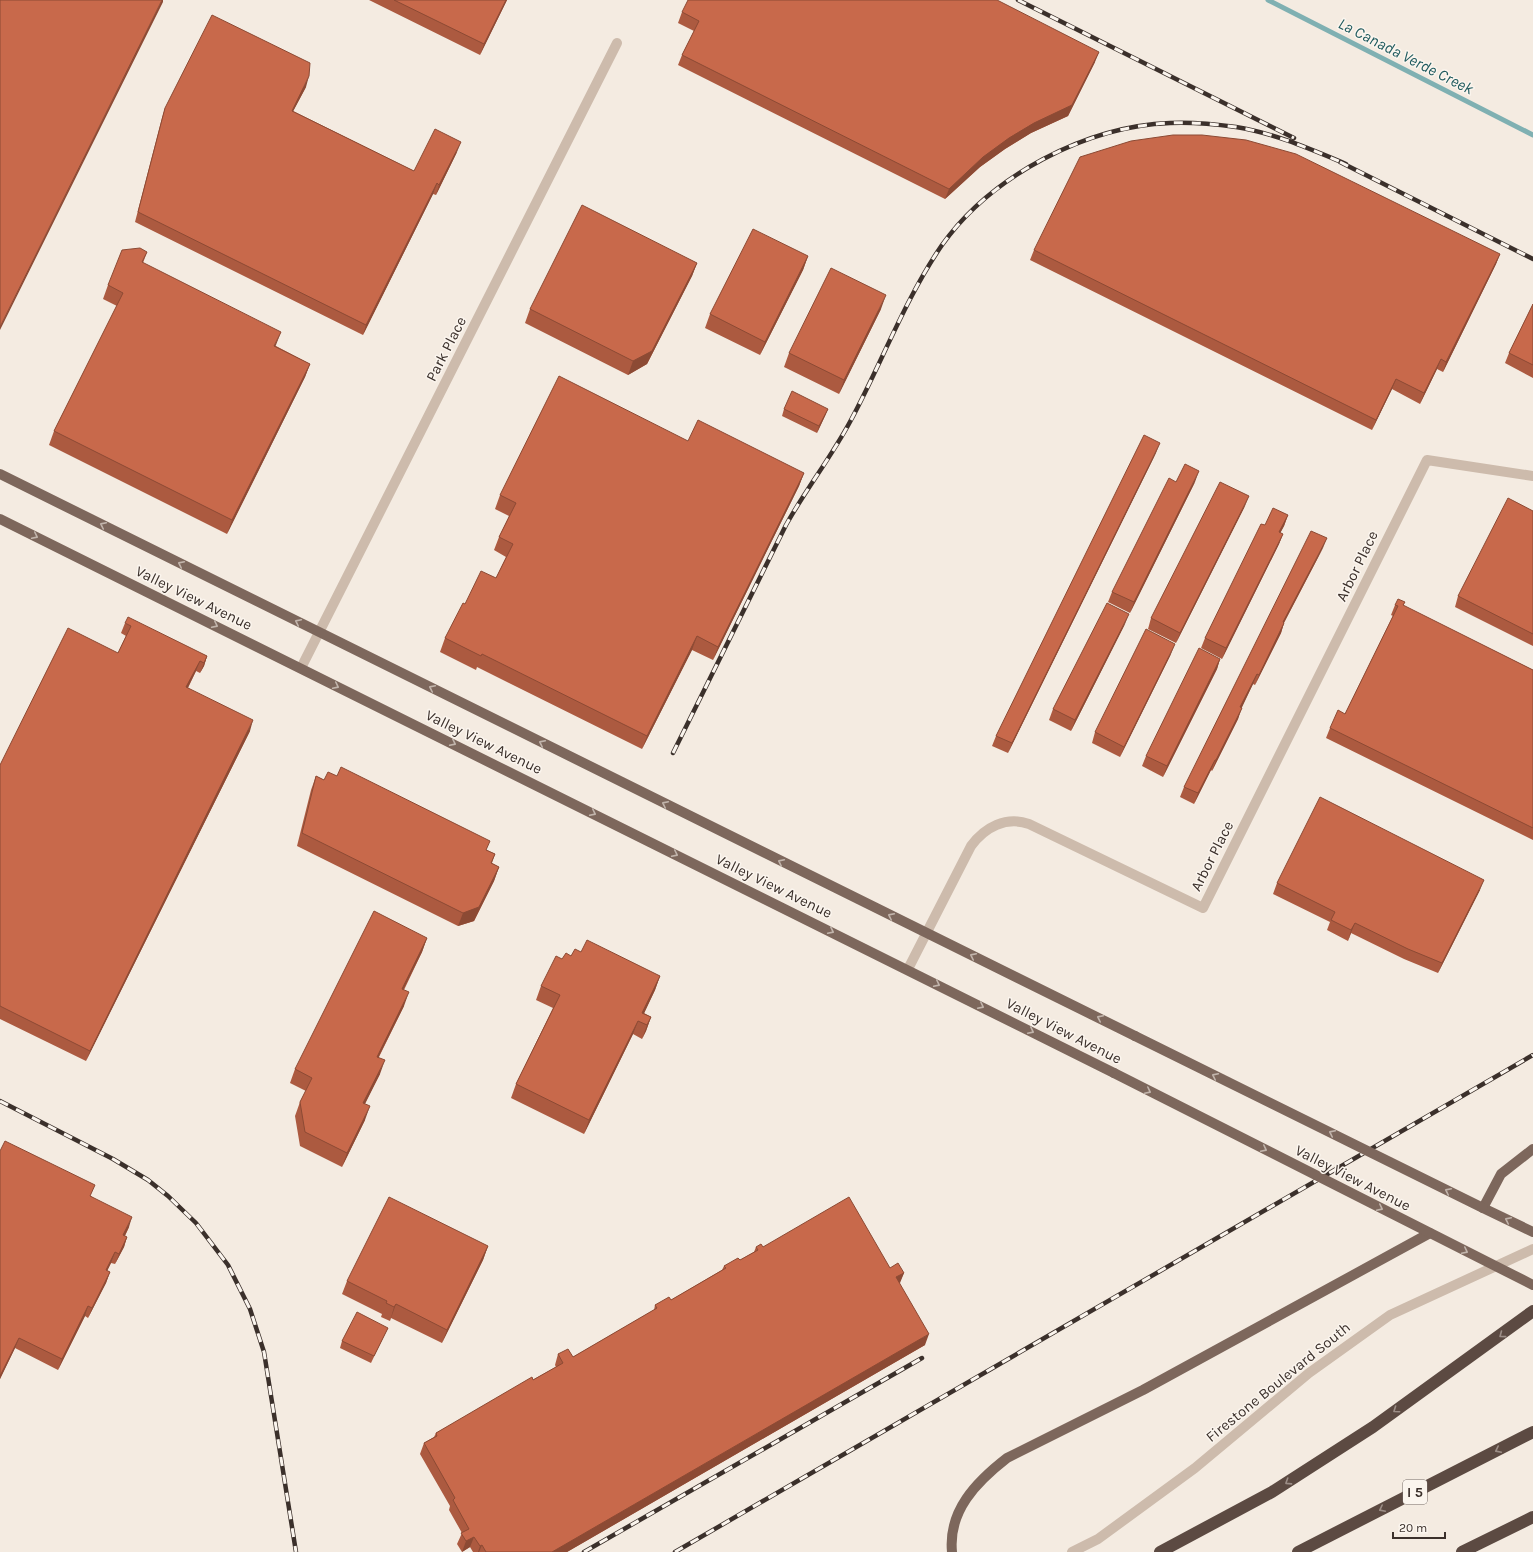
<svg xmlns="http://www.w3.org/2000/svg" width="1533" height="1552" font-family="Karla,sans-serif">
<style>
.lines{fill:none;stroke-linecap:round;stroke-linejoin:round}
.stream{stroke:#7fb0b2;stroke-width:5}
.minor{stroke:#cdbbac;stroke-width:10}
.major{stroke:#7d675c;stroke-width:10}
.highway{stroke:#5c4a42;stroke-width:12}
.rail-casing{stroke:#3b302b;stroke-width:4.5}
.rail{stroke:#fbf5ee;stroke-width:3;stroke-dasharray:9;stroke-linecap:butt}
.major-bridge{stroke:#7d675c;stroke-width:10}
.wall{fill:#ac5a40}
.shaded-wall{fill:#8c4a34}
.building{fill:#c8694b;stroke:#8c4a34}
.oneway{stroke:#c2b5ac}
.oneway2{stroke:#9c8e87}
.labels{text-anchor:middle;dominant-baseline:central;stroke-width:3;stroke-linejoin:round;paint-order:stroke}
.shield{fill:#fbf5ee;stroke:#756b66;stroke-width:1}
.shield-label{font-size:14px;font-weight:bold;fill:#3b302b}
.street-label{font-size:15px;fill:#3b302b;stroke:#fbf5ee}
.water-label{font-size:16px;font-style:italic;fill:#1f5a5e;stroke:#fbf5ee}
</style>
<rect width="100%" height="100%" fill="#f4ebe1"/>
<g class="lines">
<path class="stream" d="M1268,0L1533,135"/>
<path class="minor" d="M301,668L617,43
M908,969L971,846C985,827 1006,816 1029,824L1203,908L1427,460L1533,476
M1072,1552L1098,1539L1195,1468L1309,1373L1390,1315L1533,1249"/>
<path class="major" d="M0,474L1135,1036
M0,519L1114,1073
M1533,1149L1501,1174L1483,1208L1533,1232
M952,1552C948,1511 976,1482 1007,1458L1143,1390L1430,1233"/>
<path class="highway" d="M1160,1552L1272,1492L1373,1427L1533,1311
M1298,1552L1533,1432
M1462,1552L1533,1517"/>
<g class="rail-casing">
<path id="rail" d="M1018,0L1294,138
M1340,162L1533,259
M673,753L786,525C806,489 832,456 851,420C882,362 905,299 942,245C991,176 1086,126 1170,123C1192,122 1214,124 1236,127C1274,133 1310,149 1346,164
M0,1101L113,1159L148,1180L168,1196L196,1223L228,1265L250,1309L264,1352L296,1552
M584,1552L922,1358
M675,1552L1533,1055"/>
</g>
<use href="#rail" class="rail"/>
<path class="major-bridge" d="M1135,1036L1483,1208
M1114,1073L1533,1285"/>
</g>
<path class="wall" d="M369,0H507L480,55Z
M682,12L1095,62L1068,116L1031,133L1005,149L980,167L945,199L678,65L682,55L694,31L678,23Z
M306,87L293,111L414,171L457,152L436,195L433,194L363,335L135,222L162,118L165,108Z
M1034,250L1500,254L1496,264L1443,372L1437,369L1420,404L1392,389L1372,430L1030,260Z
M147,252L143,263L276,346L310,364L305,377L227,534L49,445L54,431L117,306L103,299L108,285Z
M808,256L803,270L760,355L705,328L710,314Z
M697,263L692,276L647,364L628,375L525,323L530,309Z
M1533,304V378L1505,363L1509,353Z
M881,309L839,394L784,367L789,353Z
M784,409H828L825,416L817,433L782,416Z
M688,441L804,473L799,486L713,660L692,650L642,749L477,667L476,670L440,652L445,638L465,604L496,578L506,557L494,550L499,537L509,516L495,509L500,495Z
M1156,453L1008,753L992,746L996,736Z
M1195,482L1130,613L1108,602L1112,592Z
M1245,506L1176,643L1148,629L1151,618Z
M1533,511V646L1455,607L1458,596Z
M1288,515L1284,526L1280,533L1283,534L1279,544L1222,659L1201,648L1205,638L1265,525Z
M1323,548L1284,623L1281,633L1255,685L1253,684L1241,708L1238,719L1212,771L1211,770L1194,804L1180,797L1184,787Z
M1405,602L1403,606L1533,670V840L1326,738L1330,728L1345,714L1393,616L1391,615L1395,605Z
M125,623L207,656L204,666L200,673L196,671L188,688L250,731L86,1061L0,1019V765L118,653L126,636L121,633Z
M1125,624L1071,731L1049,720L1053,709Z
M1171,654L1120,757L1092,743L1095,732Z
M1220,659L1217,669L1163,777L1142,766L1146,756Z
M316,776L324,780L487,850L495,854L492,863L499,867L494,881L474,921L458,926L297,846L311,790Z
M1277,883L1480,890L1438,973L1404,959L1351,933L1348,941L1327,930L1330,922L1273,894Z
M427,938L422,952L404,990V1006L379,1057L380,1074L365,1103V1120L342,1167L300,1146L295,1116L300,1102L306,1091L290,1083L295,1069Z
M581,952L660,976L655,990L644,1013L651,1017L646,1031L642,1039L633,1034L584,1134L511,1098L516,1084L553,1008L536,1000L541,986L562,959Z
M0,1151L91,1196L129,1227L125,1236L127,1237L124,1247L115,1264L111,1263L107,1271L110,1272L106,1283L88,1318L85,1316L58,1370L15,1348L0,1379Z
M488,1246L483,1260L442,1343L391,1318L390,1321L381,1317L382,1314L342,1294L347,1281Z
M756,1247H763L890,1268L904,1273L899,1283L925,1345L567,1552H473L470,1547L462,1552L457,1544L462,1533L449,1510L450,1506L420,1454L424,1443L434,1437L436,1433L556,1367L555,1365L558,1354L573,1357L654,1310L655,1305L671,1300L722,1270L724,1266L740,1260L754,1252Z
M388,1328L385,1334L371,1363L340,1348L342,1341Z"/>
<path class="shaded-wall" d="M162,0H163V2L0,330V327Z
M506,0H507L480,55L484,44Z
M1099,52L1095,62L1068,116L1031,133L1005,149L980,167L945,199L949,189L983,157Z
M309,76L306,87L288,121L292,111Z
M461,142L457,152L436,195L439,185Z
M437,183L433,194L363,335L366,325Z
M1500,254L1496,264L1443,372L1446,362Z
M808,256L803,270L760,355L765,342Z
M697,263L692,276L647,364L628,375L633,361Z
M886,295L881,309L839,394L844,380Z
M281,332L276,345L269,359L274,346Z
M1441,359L1437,369L1420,404L1424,393Z
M310,364L305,377L227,534L232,520Z
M1396,379L1392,389L1372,430L1376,420Z
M828,409L825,416L817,433L819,426Z
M1160,443L1156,453L1008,753L1012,743Z
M1199,471L1195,482L1130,613L1134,602Z
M804,473L799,486L713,660L718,647Z
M1249,496L1245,506L1176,643L1180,633Z
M1288,515L1284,526L1275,543L1279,532Z
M1283,534L1279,544L1222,659L1226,648Z
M1327,538L1323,548L1279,632L1283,622Z
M1129,614L1125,624L1071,731L1075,720Z
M1284,623L1281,633L1255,685L1259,675Z
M697,636L692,650L642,749L647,736Z
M1175,644L1171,654L1120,757L1124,747Z
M207,656L204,666L200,673L204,663Z
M1220,659L1217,669L1163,777L1167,766Z
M200,661L196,671L183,697L186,687Z
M1257,674L1253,684L1237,718L1240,707Z
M1242,708L1238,719L1212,771L1216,760Z
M253,720L250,731L86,1061L90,1051Z
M1215,760L1211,770L1194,804L1198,793Z
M499,867L494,881L474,921L458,926L463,913Z
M1484,880L1480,890L1438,973L1442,963Z
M1355,923L1351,933L1348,941L1351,930Z
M427,938L422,952L397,1002L402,989Z
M660,976L655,990L640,1022L642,1013Z
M409,992L404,1006L372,1070L377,1057Z
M651,1017L646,1031L642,1039L647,1025Z
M638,1021L633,1034L584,1134L589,1120Z
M385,1060L380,1074L359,1116L363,1103Z
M370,1106L365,1120L342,1167L347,1153Z
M132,1217L129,1227L120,1245L123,1235Z
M127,1237L124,1247L115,1264L119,1254Z
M488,1246L483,1260L442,1343L447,1330Z
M115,1252L111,1263L102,1281L106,1270Z
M110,1272L106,1283L88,1318L92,1308Z
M904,1273L900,1283L892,1287L896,1277Z
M396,1304L391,1318L390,1321L394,1307Z
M88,1306L85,1316L58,1370L62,1359Z
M929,1334L925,1345L567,1552H552Z
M19,1338L15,1348L0,1379V1376Z
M474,1537L470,1547L462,1552L466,1541Z
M482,1545L479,1552H478L480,1546Z"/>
<path class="building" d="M0,0H162L0,327Z
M394,0H506L484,44Z
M688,0H997L1099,52L1072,105L1034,123L1009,138L983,157L949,189L682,55L699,21L682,12Z
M212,15L310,63L309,76L292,111L414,171L435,129L461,142L439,185L437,183L366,325L138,212L165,108Z
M1173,135H1202L1246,140L1296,154L1500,254L1446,362L1441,359L1424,393L1396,379L1376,420L1034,250L1080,157L1131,141Z
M582,205L697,263L652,351L633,361L530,309Z
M753,229L808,256L765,342L710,314Z
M140,248L147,252L142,262L281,332L274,346L310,364L232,520L54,431L123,293L108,285L122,250Z
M831,268L886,295L844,380L789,353Z
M1533,304V365L1509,353Z
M559,376L688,441L698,420L804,473L718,647L697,636L647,736L482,654L481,656L445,638L463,603L465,604L481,571L496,578L513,544L499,537L516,503L500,495Z
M792,391L828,409L819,426L784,409Z
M1144,435L1160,443L1012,743L996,736Z
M1185,464L1199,471L1134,602L1112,592L1169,478L1176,482Z
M1220,482L1249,496L1180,633L1151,618Z
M1508,498L1533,511V634L1458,596Z
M1273,508L1288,515L1279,532L1283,534L1226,648L1205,638L1261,524L1265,525Z
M1311,531L1327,538L1283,622L1284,623L1259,675L1257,674L1240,707L1242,708L1216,760H1215L1198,793L1184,787Z
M1398,599L1405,602L1403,605L1533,670V828L1330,728L1338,710L1345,714L1398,606L1395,605Z
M1107,603L1129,614L1075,720L1053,709Z
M128,617L207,656L204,663L200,661L186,687L253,720L90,1051L0,1006V765L68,628L118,653L131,626L125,623Z
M1146,629L1175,644L1124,747L1095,732Z
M1199,648L1220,659L1167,766L1146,756Z
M341,767L490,841L486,850L495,854L491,863L499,867L479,907L463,913L302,833L316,776L324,780L328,772L337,776Z
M1320,797L1484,880L1442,963L1408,949L1355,923L1351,930L1331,920L1335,912L1277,883Z
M374,911L427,938L402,989L409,992L377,1057L385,1060L363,1103L370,1106L347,1153L305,1132L300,1102L312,1078L295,1069Z
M587,940L660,976L642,1013L651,1017L647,1025L638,1021L589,1120L516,1084L560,995L541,986L556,956L562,959L566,953L571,956L575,949L581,952Z
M5,1141L95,1185L90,1196L132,1217L123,1235L127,1237L119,1254L115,1252L106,1270L110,1272L92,1308L88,1306L62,1359L19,1338L0,1376V1151Z
M389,1197L488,1246L447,1330L396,1304L394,1307L386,1303L387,1301L347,1281Z
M849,1197L890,1268L898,1263L904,1273L896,1277L929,1334L552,1552H486L482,1545L480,1546L474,1537L466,1541L461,1533L469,1529L453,1500L455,1498L424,1443L437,1436L436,1433L532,1377L533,1380L563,1363L558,1354L568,1349L573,1357L657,1308L655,1305L669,1297L671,1300L726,1268L724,1266L738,1258L740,1260L758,1250L756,1247L761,1244L763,1247Z
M357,1312L388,1328L374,1356L342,1341Z"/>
<defs><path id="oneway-chevron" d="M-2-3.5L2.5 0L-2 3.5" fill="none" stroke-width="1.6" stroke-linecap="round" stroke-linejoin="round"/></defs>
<g class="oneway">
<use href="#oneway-chevron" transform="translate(103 525) rotate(-154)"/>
<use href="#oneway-chevron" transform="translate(35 536) rotate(26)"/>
<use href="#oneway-chevron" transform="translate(181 564) rotate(-154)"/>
<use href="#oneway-chevron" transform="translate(298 622) rotate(-154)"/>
<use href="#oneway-chevron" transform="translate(215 625) rotate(26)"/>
<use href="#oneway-chevron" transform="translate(336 686) rotate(26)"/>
<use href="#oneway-chevron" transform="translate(432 688) rotate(-154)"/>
<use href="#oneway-chevron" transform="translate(453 743) rotate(26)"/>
<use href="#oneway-chevron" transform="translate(542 743) rotate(-154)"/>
<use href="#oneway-chevron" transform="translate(665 804) rotate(-154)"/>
<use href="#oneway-chevron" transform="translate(593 813) rotate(26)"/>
<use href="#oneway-chevron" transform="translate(675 854) rotate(26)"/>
<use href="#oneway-chevron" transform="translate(781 862) rotate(-154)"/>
<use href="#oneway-chevron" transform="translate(891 916) rotate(-154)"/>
<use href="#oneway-chevron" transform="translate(831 931) rotate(26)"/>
<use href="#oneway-chevron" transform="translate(973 956) rotate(-154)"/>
<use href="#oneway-chevron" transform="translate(937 984) rotate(26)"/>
<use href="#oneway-chevron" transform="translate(981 1006) rotate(27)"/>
<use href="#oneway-chevron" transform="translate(1100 1018) rotate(-154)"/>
<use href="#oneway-chevron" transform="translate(1031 1031) rotate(27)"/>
<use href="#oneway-chevron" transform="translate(1215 1076) rotate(-154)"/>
<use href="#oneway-chevron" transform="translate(1148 1091) rotate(27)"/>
<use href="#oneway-chevron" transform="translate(1332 1133) rotate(-154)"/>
<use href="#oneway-chevron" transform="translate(1264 1149) rotate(27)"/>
<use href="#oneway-chevron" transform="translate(1448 1191) rotate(-154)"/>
<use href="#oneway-chevron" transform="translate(1380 1208) rotate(27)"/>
<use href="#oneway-chevron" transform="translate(1508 1220) rotate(-154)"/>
<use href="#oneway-chevron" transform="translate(1465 1251) rotate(27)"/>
</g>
<g class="oneway2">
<use href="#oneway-chevron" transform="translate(1502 1335) rotate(143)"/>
<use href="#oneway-chevron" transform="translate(1396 1410) rotate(145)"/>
<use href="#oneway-chevron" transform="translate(1498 1450) rotate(153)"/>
<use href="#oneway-chevron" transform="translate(1288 1482) rotate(147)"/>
<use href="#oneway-chevron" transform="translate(1382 1509) rotate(153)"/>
</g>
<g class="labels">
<rect class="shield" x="1403" y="1480" width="24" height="24" rx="3"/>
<g class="shield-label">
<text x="1415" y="1492">I 5</text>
</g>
<g class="street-label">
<text transform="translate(446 349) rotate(-63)">Park Place</text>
<text transform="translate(1357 566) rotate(-64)">Arbor Place</text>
<text transform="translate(194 598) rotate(26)">Valley View Avenue</text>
<text transform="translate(484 742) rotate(26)">Valley View Avenue</text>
<text transform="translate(1212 856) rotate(-63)">Arbor Place</text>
<text transform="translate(774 886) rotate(26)">Valley View Avenue</text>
<text transform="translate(1064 1031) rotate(27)">Valley View Avenue</text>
<text transform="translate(1353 1178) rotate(27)">Valley View Avenue</text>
<text transform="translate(1278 1382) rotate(-39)">Firestone Boulevard South</text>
</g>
<g class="water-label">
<text transform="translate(1406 56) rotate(27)">La Canada Verde Creek</text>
</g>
</g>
<path d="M1393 1532v6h52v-6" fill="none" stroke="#3b302b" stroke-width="2"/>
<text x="1399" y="1532" font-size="12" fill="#3b302b" stroke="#fbf5ee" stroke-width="3" paint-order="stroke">20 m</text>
</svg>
